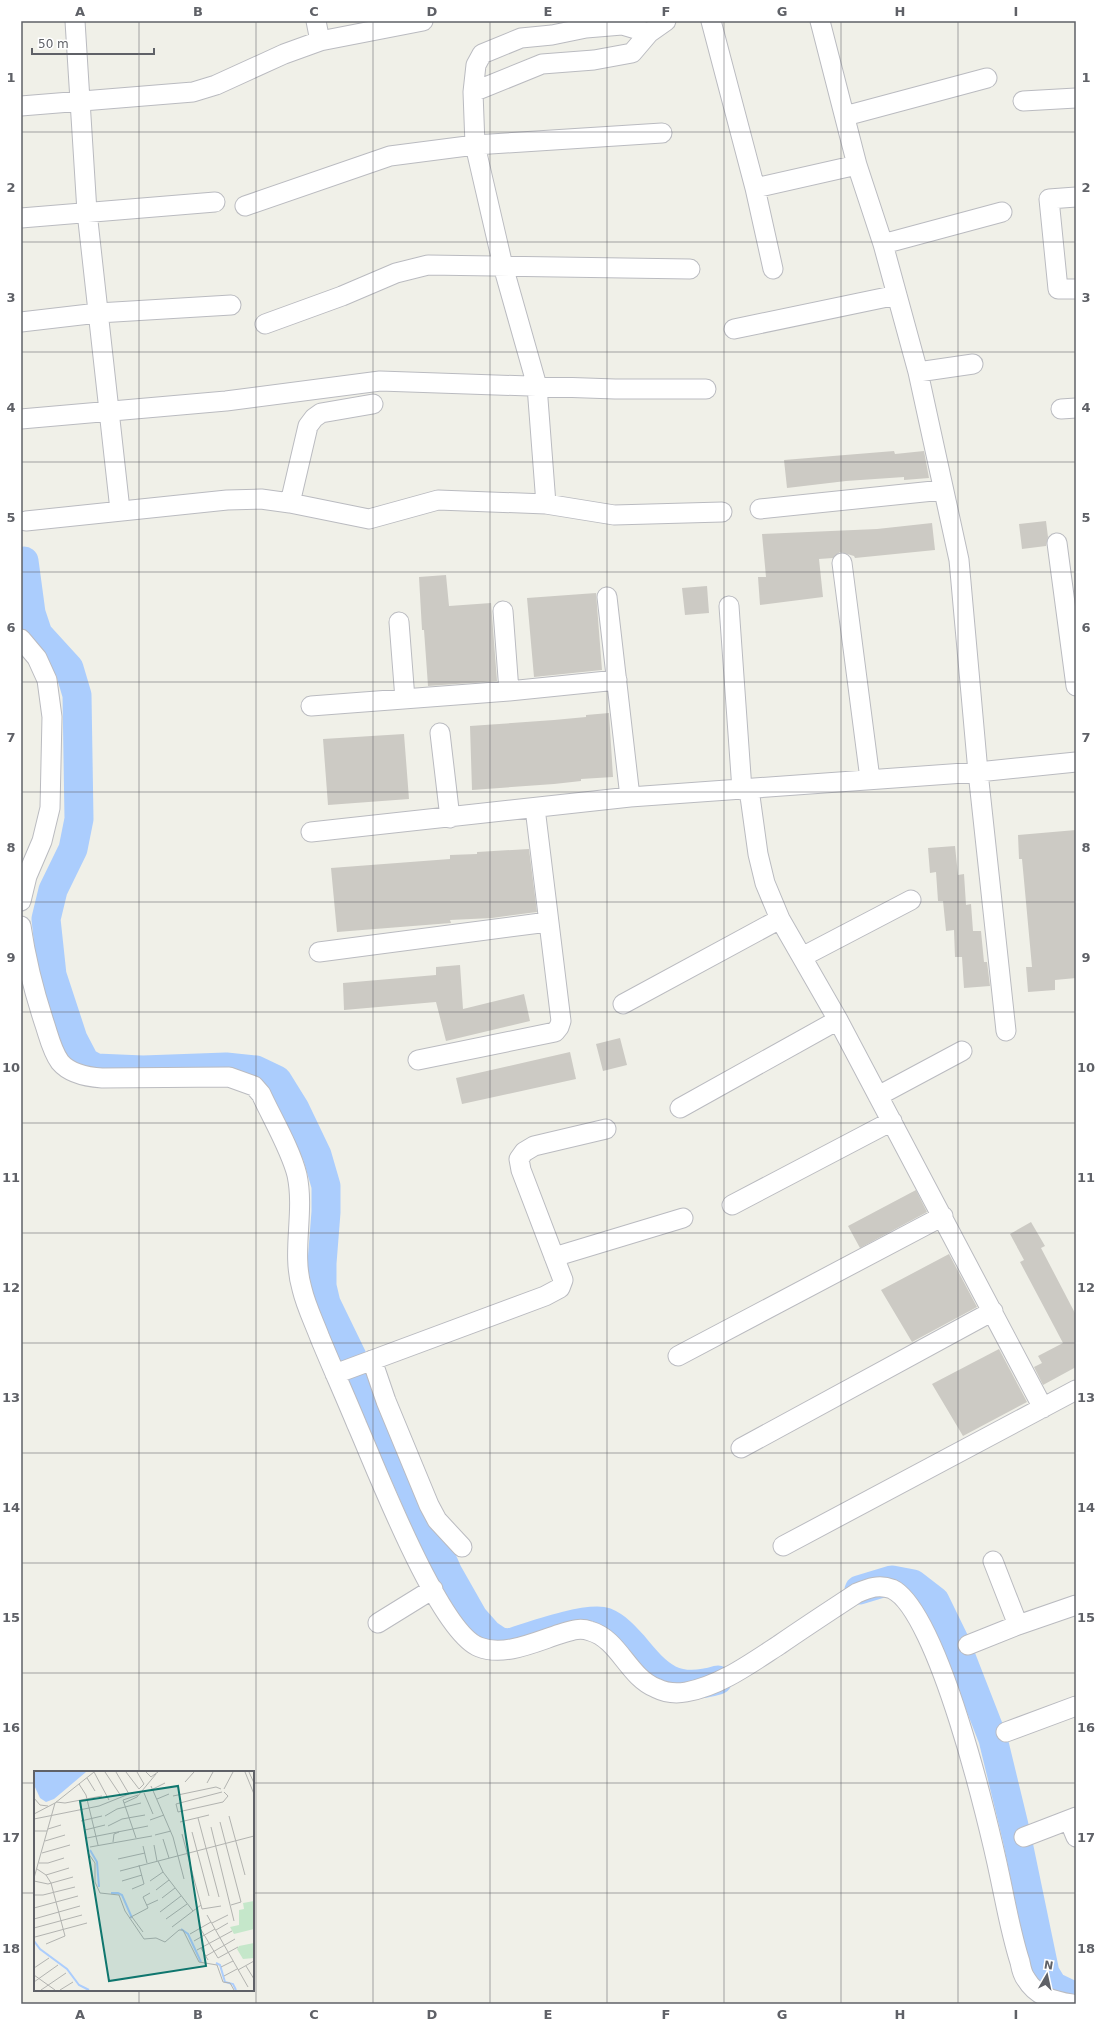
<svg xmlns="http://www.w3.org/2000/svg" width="1097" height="2025" font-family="'DejaVu Sans',sans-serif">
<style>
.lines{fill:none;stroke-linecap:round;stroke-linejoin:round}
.river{stroke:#abcdfd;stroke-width:29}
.building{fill:#cccac4}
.minor-casing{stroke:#babbc0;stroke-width:21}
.minor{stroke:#fff;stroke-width:19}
.grid{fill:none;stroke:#5f6167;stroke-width:1;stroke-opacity:0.55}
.inset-river{fill:none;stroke:#abcdfd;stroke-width:2}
.inset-road{fill:none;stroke:#b2b3b0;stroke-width:1}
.view{fill:#0f766e;fill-opacity:0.15;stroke:#0f766e;stroke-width:2}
.inset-edge{fill:none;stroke:#5f6167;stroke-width:2}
.neatline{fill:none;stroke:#5f6167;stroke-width:1.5}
.grid-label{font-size:13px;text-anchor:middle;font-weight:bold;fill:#5f6167}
</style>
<rect width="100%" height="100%" fill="#f0f0e8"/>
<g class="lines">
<path class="river" d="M24,561L31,613L38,634L69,668L77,695L79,819L73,849L53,890L46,919L52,975L73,1039L85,1062L96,1068L143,1070L226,1067L256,1070L277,1080L295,1109L317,1155L326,1186V1212L322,1263V1286L326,1303L361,1375L448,1573L473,1617L488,1634L500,1642L510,1643C529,1637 588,1616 605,1622C617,1627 625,1636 633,1645C659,1677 675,1693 718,1680
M859,1590L892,1580L913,1584L935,1601L956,1644L993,1739L1017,1838L1045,1973L1053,1986L1076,1997"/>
</g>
<path class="building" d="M894,451L895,454L924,451L929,478L904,480V477L846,481L787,488L784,460Z
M1046,521L1048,537L1046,546L1022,549L1019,524Z
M932,523L935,550L855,558L854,556L840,552L833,558L819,559L823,597L760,605L758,577H766L762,534L877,529Z
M446,575L449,606L491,603L497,681L428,686L424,630H422L419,577Z
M707,586L709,613L685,615L682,588Z
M596,593L602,670L534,677L527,598Z
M609,713L613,777L581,779V781L554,784L472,790L470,726L554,720L586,717V715Z
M404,734L409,799L328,805L323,739Z
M1076,830V978L1055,980V990L1028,992L1026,967H1032L1022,859H1019L1018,835Z
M955,846L958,875L964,874L966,905L971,904L973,931H981L984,962H987L990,986L964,988L962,957H955L954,930L946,931L943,901H938L936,872L930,873L928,848Z
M529,849L537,912L492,918L450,920L451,923L337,932L331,868L450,859V855L477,854V852Z
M460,965L463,1009L524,994L530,1021L446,1041L436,1002L344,1010L343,983L436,975V967Z
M620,1038L627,1065L603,1071L596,1044Z
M570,1052L576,1079L462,1104L456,1078Z
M916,1190L927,1212L860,1248L848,1226Z
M1031,1222L1045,1246L1041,1248L1076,1315V1367L1043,1385L1034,1367L1042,1363L1038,1356L1063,1343L1020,1262L1024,1260L1010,1234Z
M949,1254L977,1307L912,1342L881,1290Z
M999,1349L1027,1402L963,1436L932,1384Z"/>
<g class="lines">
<g class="minor-casing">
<path id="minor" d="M75,21L87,212L120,510
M316,21L320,41
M711,21L755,188L773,269
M820,21L857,165L883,244L918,372L959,560L978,772L1006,1031
M473,92L542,64L594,60L632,53L649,33L666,21
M1023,101L1076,98
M21,106L193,92L216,85L284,54L320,41L423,21
M845,116L987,78
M755,188L857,165
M1076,197L1049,199L1058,289H1076
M245,206L390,156L475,145L662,133
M21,218L215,202
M883,244L1002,212
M21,322L98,313L231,305
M265,324L342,296L396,273L428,265L690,269
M734,329L897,295
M918,372L973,364
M1061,409L1076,408
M21,419L226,401L380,381L615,389H706
M290,503L308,426L314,418L321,413L373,404
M546,504L537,386L503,266L475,145L473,92L476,65L482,54L521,38L552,35L586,28L622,25L649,33
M760,509L943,490
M26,521L227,500L261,499L290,503L369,519L438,500L546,504L614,515L722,512
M1057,543L1076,686
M842,563L870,779
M607,597L630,797
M729,606L742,790
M503,611L509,691
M399,622L405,699
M21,639L37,658L47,680L52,717L50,808L42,841L27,876L21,901
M311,706L509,691L617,680
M440,733L450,818
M749,789L758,854L765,883L780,919L838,1020L1043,1408
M311,832L630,797L978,772L1076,762
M21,926C26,960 34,992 45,1025C49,1037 52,1051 60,1062C70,1074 87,1077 102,1078L229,1077L254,1086L261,1094C272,1118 291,1150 297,1175C305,1213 291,1252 302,1289C306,1306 314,1322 320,1338C332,1367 345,1396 357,1425C376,1468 439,1632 479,1647C504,1657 535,1642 560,1634C570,1631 579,1627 590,1631C619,1639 628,1677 656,1688C666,1693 675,1694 686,1692C720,1686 751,1663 779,1645C805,1627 831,1610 857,1593C869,1588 879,1584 892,1589C938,1610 989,1824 1000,1877C1006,1905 1011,1934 1020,1962C1021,1967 1022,1974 1026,1979C1036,1996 1053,2001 1072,2004
M319,952L548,922
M802,957L911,900
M623,1004L780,919
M418,1060L555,1032L559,1027L561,1021L535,808
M878,1096L962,1051
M680,1108L838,1020
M732,1205L892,1121
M554,1257L683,1218
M678,1356L943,1216
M372,1360L386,1401L429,1505L437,1520L462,1547
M335,1374L545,1296L560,1288L563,1280L521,1170L519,1159L524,1152L534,1146L606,1129
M741,1448L993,1311
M783,1546L1076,1390
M993,1561L1018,1625
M378,1623L433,1589
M968,1645L1018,1625L1076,1605
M1006,1732L1076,1706
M1069,1820L1076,1837
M1024,1837L1076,1817"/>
</g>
<use href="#minor" class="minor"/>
</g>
<path class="grid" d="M139,21V1772M256,21V2004M373,21V2004M490,21V2004M607,21V2004M724,21V2004M841,21V2004M958,21V2004M21,132H1076M21,242H1076M21,352H1076M21,462H1076M21,572H1076M21,682H1076M21,792H1076M21,902H1076M21,1012H1076M21,1123H1076M21,1233H1076M21,1343H1076M21,1453H1076M21,1563H1076M21,1673H1076M21,1783H35M253,1783H1076M21,1893H35M253,1893H1076M139,1990V2004"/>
<g transform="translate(34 1771)">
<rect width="220" height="220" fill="#f0f0e8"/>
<path d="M220,130V158L200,163L196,156L205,154V139L210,138L209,132ZM220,172V187L209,188L203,178L205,175Z" fill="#c5e7ca"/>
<path d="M0,1H52L20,28L12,31L6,27L0,14Z" fill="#abcdfd"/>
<path class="inset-river" d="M56,79L63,91L65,116M77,122H84L88,124L98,147M147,158L154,163L167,191M0,170L6,178L33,198L45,214L55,219M182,192L186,194L191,211L199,213L202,219"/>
<path class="inset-road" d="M60,1L75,29M71,1L87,25M92,1L105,18L110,13L103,1M112,1L117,6L124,1M211,1L220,23M215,1L220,12M53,7L61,20M151,11L160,1M173,12L179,1M45,13L52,24L64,74M117,15L139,66L150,108M119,18L131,12M190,18L199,1M188,21L142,33L144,41L189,31L194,25L190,21M110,22L119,43M139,25L182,16L187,18M0,27L6,34L14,35M123,28L135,23M22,31L31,32L68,25M90,32L103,26L122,3M0,43L21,32L60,1M71,45L83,38L107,32M195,45L211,104M164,47L185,126M0,48L65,35L95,23L82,1M116,49L130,44M47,50L68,45M146,51L175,44M186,51L207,131L197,134M74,55L88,48L111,44M177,56L200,150M14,58L27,54M51,59L71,54M0,60H13M158,61L175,125M148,63L168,138L187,135M121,64L137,60M53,67L114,55M102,67L89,29L104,24M129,68L135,87M11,70L31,64M79,71L80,63L85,61M120,74L123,90M109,75L113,92M56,76L118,65M8,82L36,74M54,82L61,92V111L66,122L85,124L91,140L110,168L122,167L131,171L145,159H149L165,191L183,194L189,211L196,212L200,219M84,88L111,82M124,90L129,101L159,140M5,92H14L30,87M3,98L12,104L17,112L31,165L12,173M86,100L220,65M12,104L35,97M0,107L21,32M0,110L14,113L39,106M88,110L108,104M116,110L129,101M98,118L110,113L105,94M122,119L135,109M0,124H9L41,116M128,127L141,117M113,134L124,129M0,137L44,125M126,141L147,125M173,144L214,216M98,146L109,161M95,147L114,137L109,126L116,122M0,148L46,135M132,148L153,133M178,152L194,144M138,156L167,134M0,157L48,144M166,157L184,187L204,176M182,159L194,152M156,163L177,151M1,166L53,152M160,170L181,158M167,177L174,189M163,179L198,160M172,185L201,168M212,195L220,208M187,196L199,190M0,197L15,187M204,199L220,190M0,204L21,219M190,205L203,198M0,211L24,194M7,219L32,202M26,219L39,211"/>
<path class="view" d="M144,15L172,195L75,210L46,30Z"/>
<rect width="220" height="220" class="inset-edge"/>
</g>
<rect width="1097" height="2025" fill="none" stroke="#ffffff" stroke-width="44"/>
<g transform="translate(1047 1975) rotate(9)" stroke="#ffffff" stroke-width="3" paint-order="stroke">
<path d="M0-3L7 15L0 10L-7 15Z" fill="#5f6167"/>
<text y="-6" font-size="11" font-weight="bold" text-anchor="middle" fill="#5f6167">N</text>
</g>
<path d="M32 48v6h122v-6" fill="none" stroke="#5f6167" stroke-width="2"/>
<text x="38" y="48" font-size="12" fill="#5f6167" stroke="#ffffff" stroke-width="3" paint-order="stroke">50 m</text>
<rect x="22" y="22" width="1053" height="1981" class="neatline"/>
<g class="grid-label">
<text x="80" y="16">A</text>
<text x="198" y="16">B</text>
<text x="314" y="16">C</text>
<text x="432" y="16">D</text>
<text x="548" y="16">E</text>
<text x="666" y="16">F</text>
<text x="782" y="16">G</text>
<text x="900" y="16">H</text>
<text x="1016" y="16">I</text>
<text x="11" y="82">1</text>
<text x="1086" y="82">1</text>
<text x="11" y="192">2</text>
<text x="1086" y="192">2</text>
<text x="11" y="302">3</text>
<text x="1086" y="302">3</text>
<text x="11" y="412">4</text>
<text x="1086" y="412">4</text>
<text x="11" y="522">5</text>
<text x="1086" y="522">5</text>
<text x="11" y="632">6</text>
<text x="1086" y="632">6</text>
<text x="11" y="742">7</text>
<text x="1086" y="742">7</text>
<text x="11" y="852">8</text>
<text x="1086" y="852">8</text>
<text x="11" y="962">9</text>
<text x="1086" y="962">9</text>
<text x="11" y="1072">10</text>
<text x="1086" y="1072">10</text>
<text x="11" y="1182">11</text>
<text x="1086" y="1182">11</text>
<text x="11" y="1292">12</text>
<text x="1086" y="1292">12</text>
<text x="11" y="1402">13</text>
<text x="1086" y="1402">13</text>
<text x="11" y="1512">14</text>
<text x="1086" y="1512">14</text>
<text x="11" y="1622">15</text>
<text x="1086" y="1622">15</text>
<text x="11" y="1732">16</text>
<text x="1086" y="1732">16</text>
<text x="11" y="1842">17</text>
<text x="1086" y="1842">17</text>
<text x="11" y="1953">18</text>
<text x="1086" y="1953">18</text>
<text x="80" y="2019">A</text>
<text x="198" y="2019">B</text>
<text x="314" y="2019">C</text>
<text x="432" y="2019">D</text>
<text x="548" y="2019">E</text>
<text x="666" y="2019">F</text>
<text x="782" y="2019">G</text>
<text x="900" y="2019">H</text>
<text x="1016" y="2019">I</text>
</g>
</svg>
